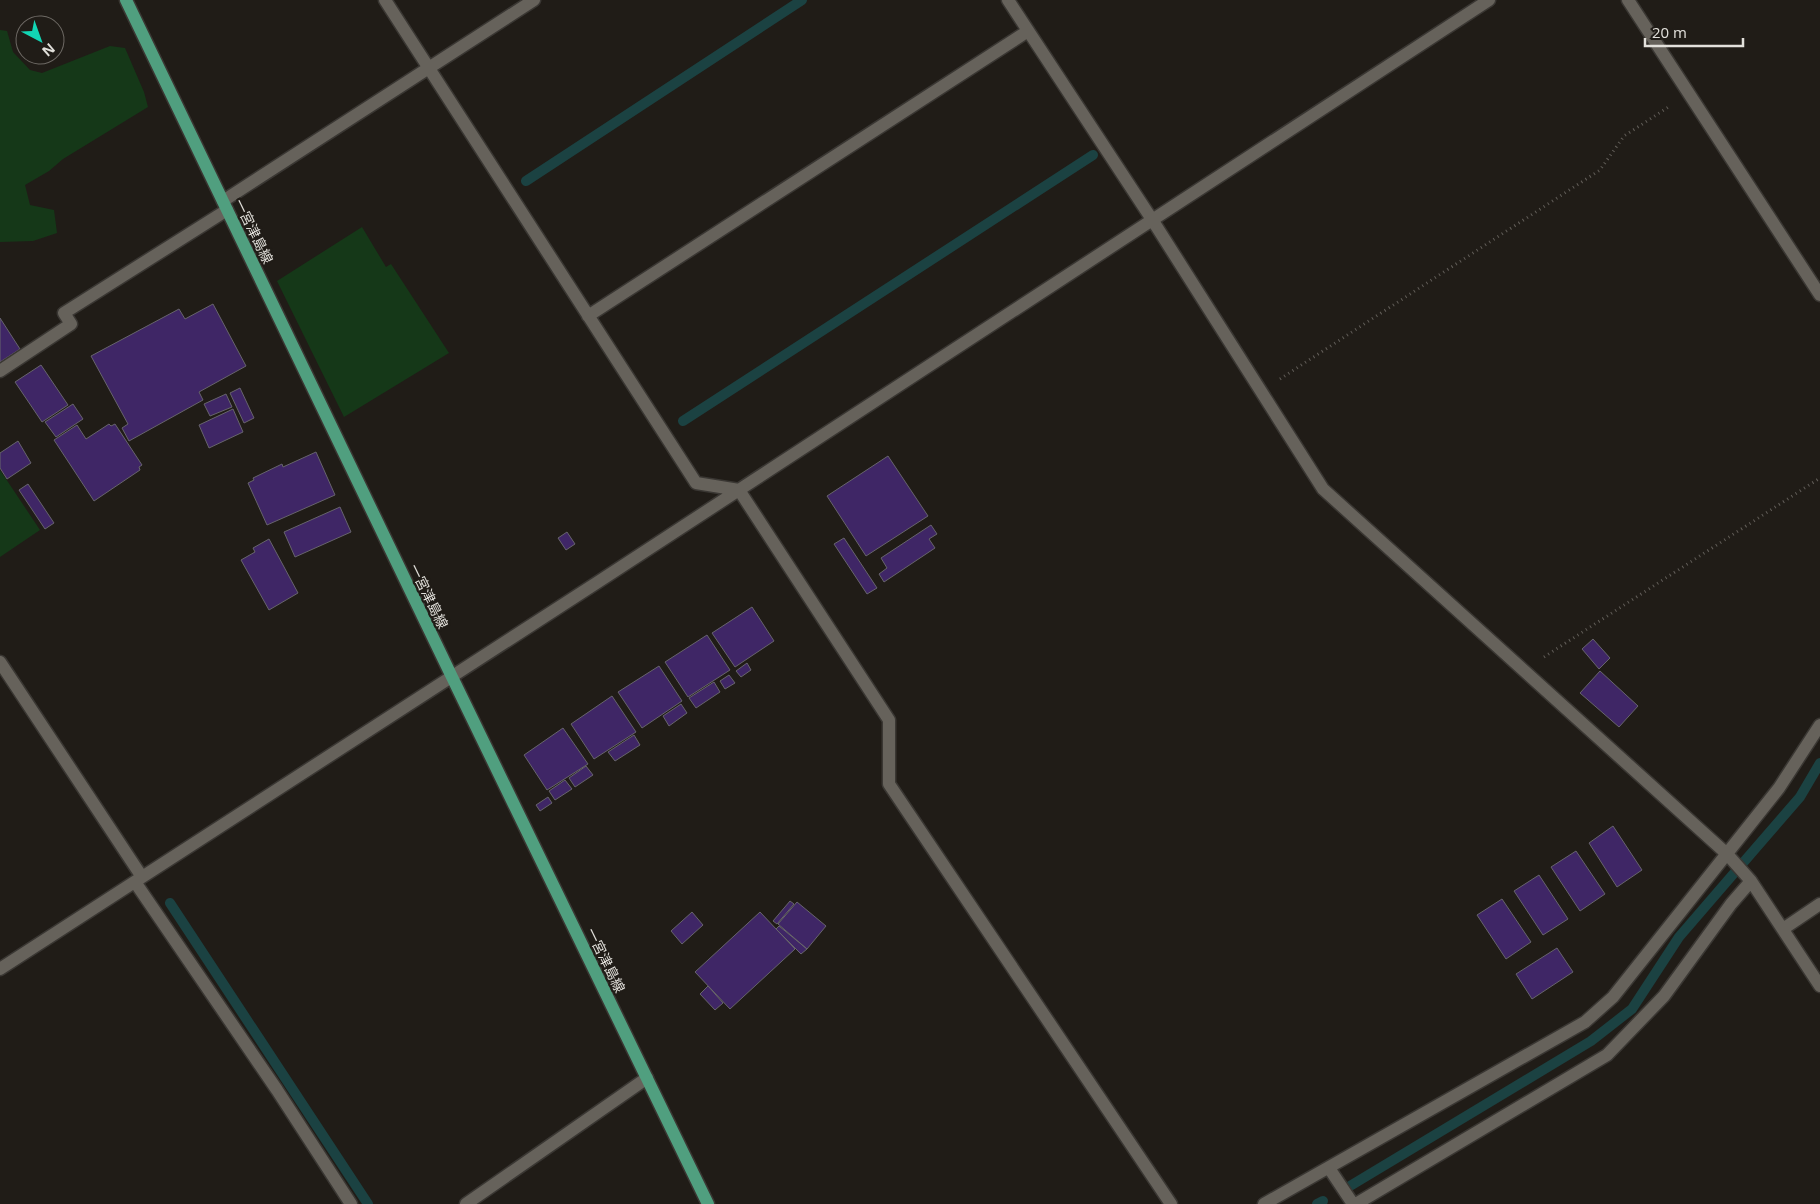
<svg xmlns="http://www.w3.org/2000/svg" width="1820" height="1204" font-family="'Open Sans','Noto Sans JP',sans-serif">
<style>
.green{fill:#153818}
.lines{fill:none;stroke-linecap:round;stroke-linejoin:round}
.stream{stroke:#1b4242;stroke-width:10}
.building{fill:#3f2666;stroke:#67646c}
.minor-casing{stroke:#3a3733;stroke-width:15}
.major-casing{stroke:#3a3733;stroke-width:15}
.path{stroke:#625e59;stroke-width:3;stroke-dasharray:1 4;stroke-linecap:butt}
.minor{stroke:#66625b;stroke-width:12}
.major{stroke:#509f7f;stroke-width:12}
.labels{text-anchor:middle;dominant-baseline:central;stroke-width:4.5;stroke-linejoin:round;paint-order:stroke}
.street-label{font-size:14px;fill:#e2e0db;stroke:#201c17}
</style>
<rect width="100%" height="100%" fill="#201c17"/>
<path class="green" d="M0,30L7,31L13,52L30,70L42,73L110,46L125,48L144,92L148,107L63,159L49,171L25,185L30,205L54,210L57,233L33,241L0,242Z
M362,227L386,267L391,264L449,353L344,417L277,281Z
M0,470L40,530L0,557Z"/>
<g class="lines">
<path class="stream" d="M526,181L802,0
M683,421L1093,155
M1749,856L1729,879L1800,797L1820,763
M170,903L368,1204
M1350,1186L1591,1041L1632,1009L1679,937L1729,879
M1317,1204L1323,1201"/>
</g>
<path class="building" d="M213,304L246,366L199,392L203,400L129,441L122,428L128,424L91,356L179,309L185,319Z
M0,318L20,349L0,362Z
M41,365L68,405L42,422L15,382Z
M240,388L254,418L244,423L230,393Z
M226,394L232,407L210,416L204,404Z
M73,404L83,419L56,437L45,422Z
M233,409L243,432L209,448L199,425Z
M109,424L111,426L115,424L142,465L139,467L140,470L94,501L54,440L77,425L86,439Z
M18,441L31,463L7,479L0,468V453Z
M316,452L335,495L267,525L248,483L254,480L253,478L282,464L283,467Z
M888,456L928,516L866,556L827,496Z
M28,484L54,523L45,529L19,490Z
M340,507L351,532L295,557L284,532Z
M931,525L937,534L929,539L935,548L884,582L879,574L887,568L881,558Z
M567,532L575,544L566,550L558,538Z
M844,538L877,588L867,594L834,544Z
M269,539L298,593L269,610L241,560L255,552L253,548Z
M752,607L774,641L735,667L712,633Z
M707,635L730,670L688,697L665,662Z
M1593,639L1610,658L1599,669L1582,649Z
M747,663L751,670L741,677L736,671Z
M659,666L682,701L642,728L618,692Z
M1600,671L1638,706L1619,727L1580,693Z
M729,675L735,683L725,689L720,681Z
M714,682L720,692L696,708L689,698Z
M612,696L636,732L594,759L571,724Z
M681,704L687,713L669,726L663,716Z
M563,728L588,764L547,790L524,755Z
M634,735L640,745L615,761L608,752Z
M586,766L593,775L575,787L569,778Z
M565,780L572,789L555,800L549,791Z
M548,797L552,803L540,811L536,805Z
M1613,826L1642,870L1617,887L1589,843Z
M1576,851L1605,894L1580,911L1551,867Z
M1539,875L1568,919L1543,935L1514,891Z
M1502,899L1531,942L1506,959L1477,915Z
M790,901L794,904L777,924L773,921Z
M797,902L826,926L807,949L778,924Z
M692,912L703,925L682,944L671,931Z
M760,912L795,949L730,1009L695,972Z
M779,926L807,949L801,954L776,929Z
M1557,948L1573,972L1532,999L1516,974Z
M708,986L723,1003L715,1010L700,994Z"/>
<g class="lines">
<g class="minor-casing">
<path id="minor" d="M385,0L696,483L739,490L889,720V784L1171,1204
M1008,0L1153,221L1323,489L1727,854L1751,881L1820,986
M1628,0L1820,295
M223,201L534,0
M588,316L1028,31
M0,371L71,324L64,313L227,210
M0,662L142,877
M135,882L277,1090L351,1204
M1783,929L1820,904
M0,969L598,582L1489,0
M1329,1168L1353,1204
M466,1204L647,1078
M1264,1204L1585,1022L1613,997L1779,788L1820,725
M1356,1204L1607,1055L1664,996L1731,904L1751,881"/>
</g>
<g class="major-casing">
<path id="major" d="M126,0L452,677L708,1204"/>
</g>
<path class="path" d="M1280,379L1600,170L1624,136L1670,106
M1544,657L1820,478"/>
<use href="#minor" class="minor"/>
<use href="#major" class="major"/>
</g>
<g class="labels">
<g class="street-label">
<text transform="translate(254 231) rotate(64)">一宮津島線</text>
<text transform="translate(429 596) rotate(64)">一宮津島線</text>
<text transform="translate(606 960) rotate(64)">一宮津島線</text>
</g>
</g>
<g transform="translate(40 40) rotate(139)"><circle r="24" fill="#201c17" stroke="#6e6a65"/>
<path d="M0-4L9 19L0 12L-9 19Z" fill="#12d5b4"/>
<text y="-8" font-size="14" font-weight="bold" text-anchor="middle" fill="#e2e0db">N</text>
</g>
<path d="M1645 38v8h98v-8" fill="none" stroke="#e2e0db" stroke-width="2.5"/>
<text x="1652" y="38" font-size="15" fill="#e2e0db" stroke="#201c17" stroke-width="4" paint-order="stroke">20 m</text>
</svg>
